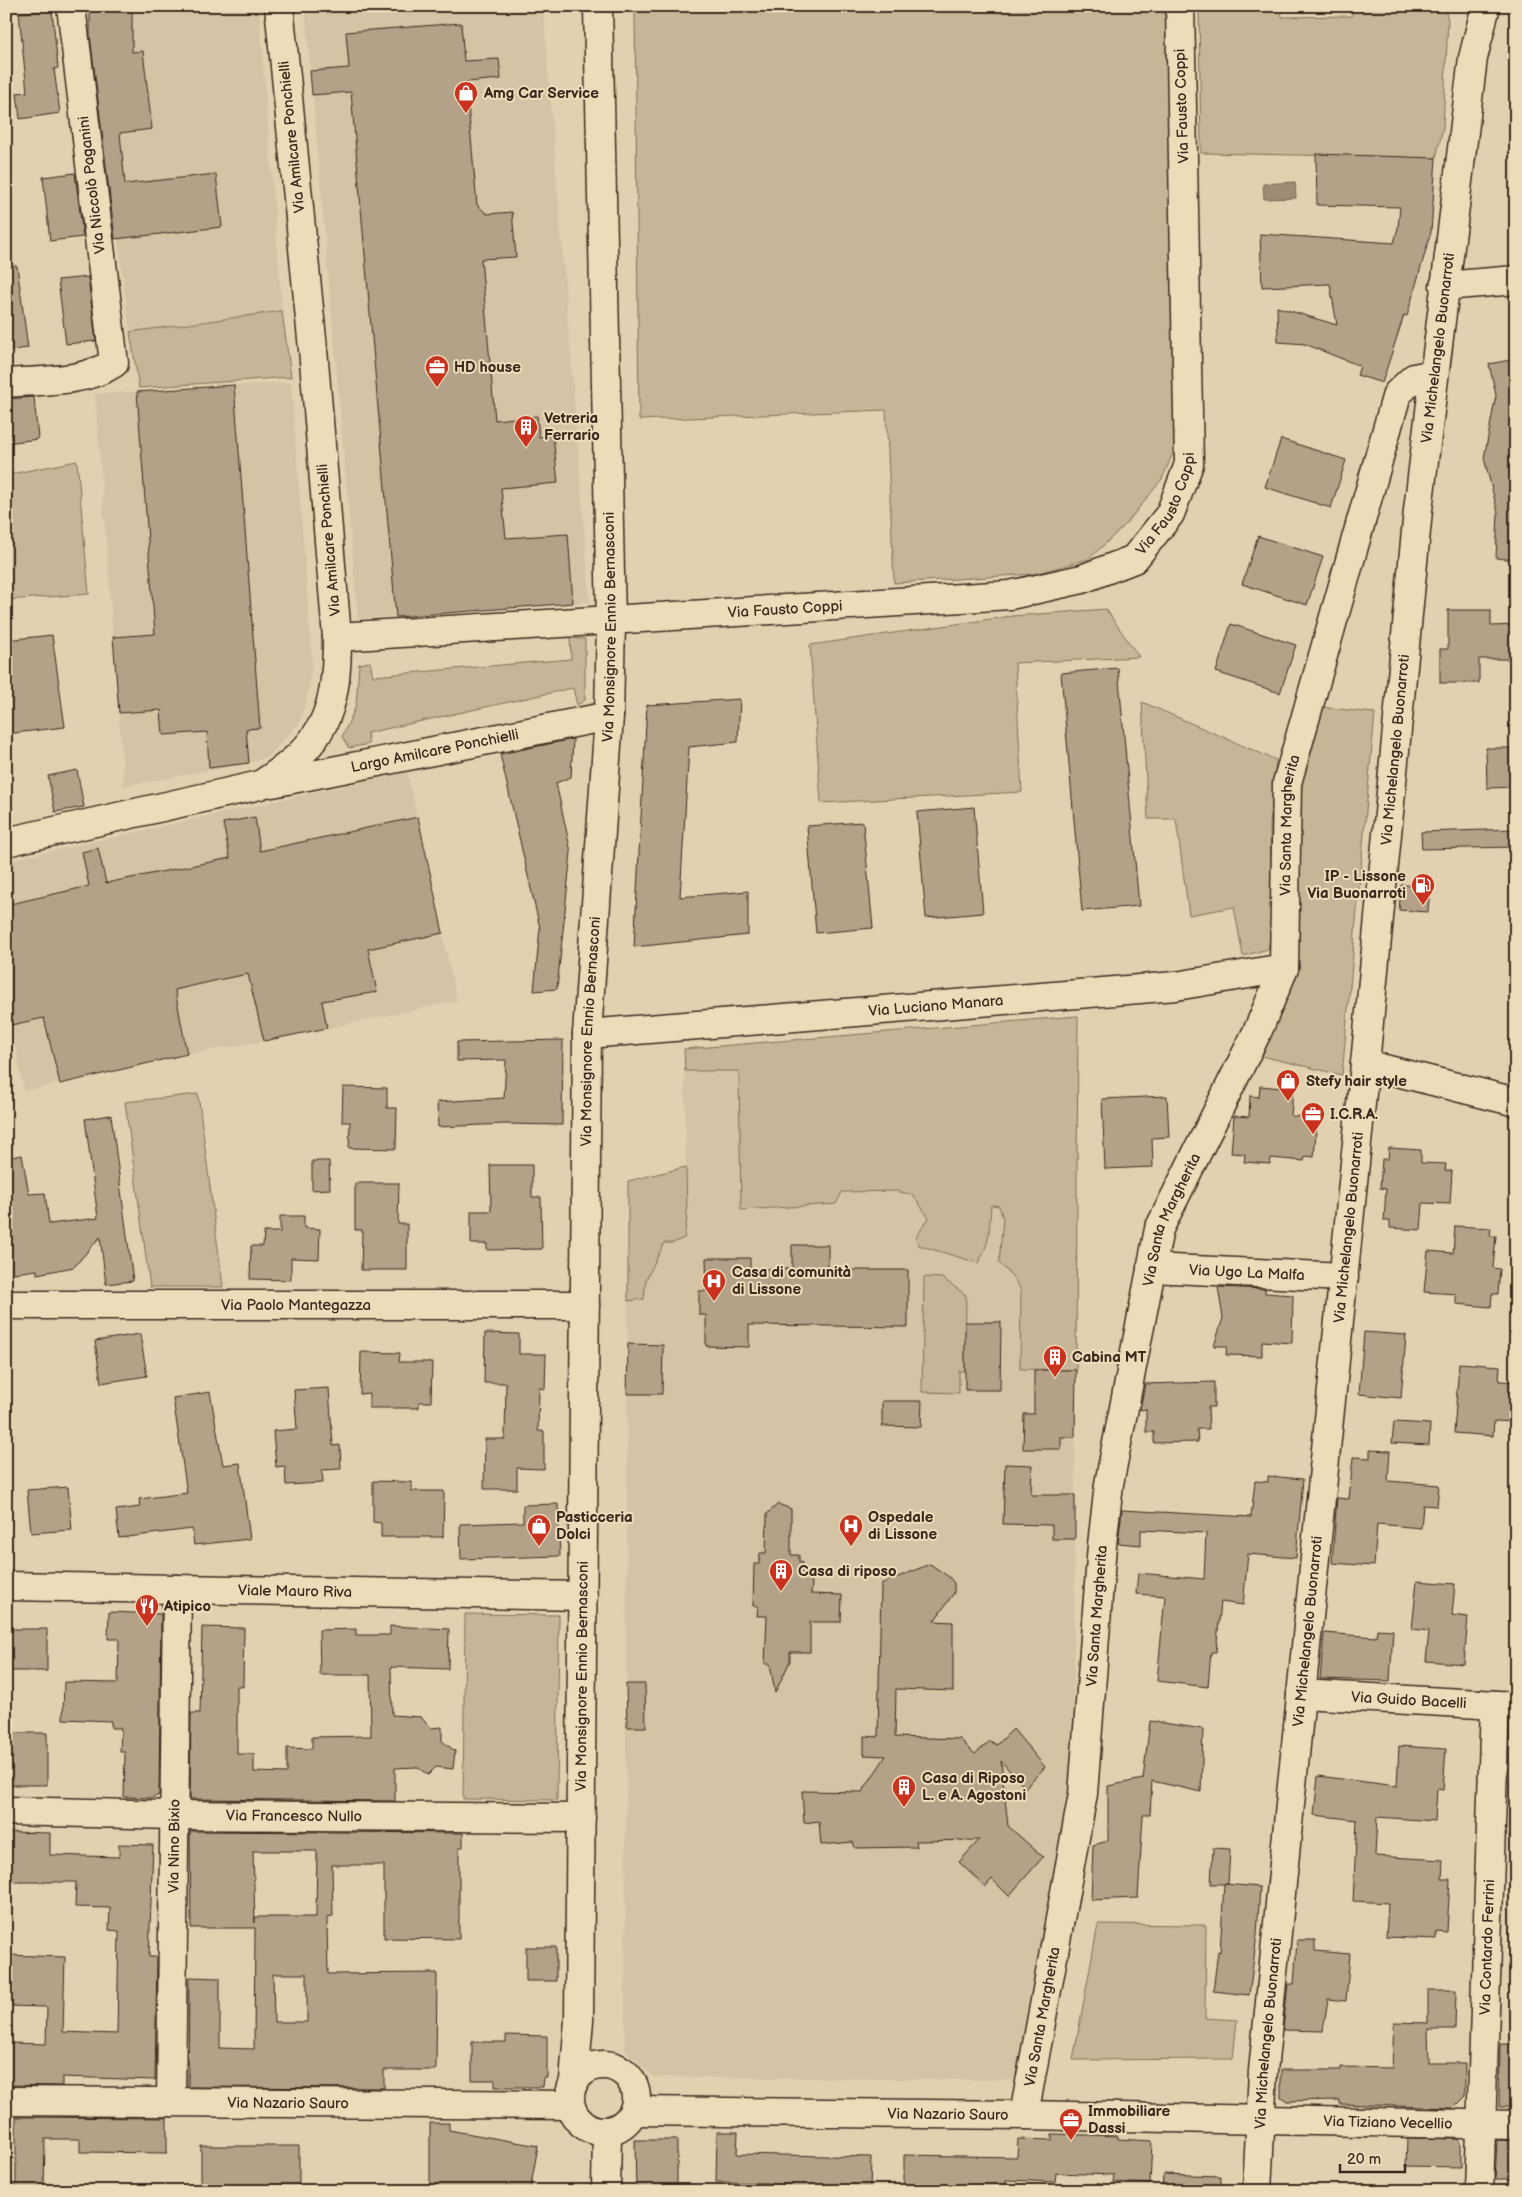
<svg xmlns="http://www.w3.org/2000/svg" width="1522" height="2197" font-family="'Balsamiq Sans',sans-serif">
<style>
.built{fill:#d4c3a4}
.green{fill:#c6b597;stroke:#80705a}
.water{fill:#9d8d74;stroke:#766552}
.building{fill:#b3a287;stroke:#3b2a1e;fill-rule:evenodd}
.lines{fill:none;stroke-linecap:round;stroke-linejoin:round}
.minor-casing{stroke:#3b2a1e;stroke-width:31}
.minor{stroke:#eddcb9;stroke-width:28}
.labels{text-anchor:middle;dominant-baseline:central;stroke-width:4;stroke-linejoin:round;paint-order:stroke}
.poi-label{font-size:15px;font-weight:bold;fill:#3b2a1e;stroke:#eddcb9;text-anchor:start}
.street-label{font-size:15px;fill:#3b2a1e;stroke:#eddcb9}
</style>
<rect width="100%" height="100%" fill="#e2d1b0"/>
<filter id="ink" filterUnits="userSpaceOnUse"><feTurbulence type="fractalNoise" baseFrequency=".02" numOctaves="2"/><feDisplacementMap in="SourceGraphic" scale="10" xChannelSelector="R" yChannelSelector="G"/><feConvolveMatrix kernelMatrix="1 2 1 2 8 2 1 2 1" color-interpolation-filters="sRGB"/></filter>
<g filter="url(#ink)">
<path class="built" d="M88,6H259L282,311L130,332Z
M305,6H543L590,602L358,619Z
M291,382L312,658L309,690L299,724L268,757L249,763L124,786L95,394Z
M407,772L457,1001L265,1041L187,1054L24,1091L6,1001V861Z
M1078,1016L1073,1787L1015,2080L653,2077L625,2050L628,1181L686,1166L684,1049Z"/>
<path class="green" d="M639,6H1165L1178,441L1162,479L1126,524L1089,559L1034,574L894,583L886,410L639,420L635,11Z
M1199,6H1281L1282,17L1352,16V6H1444L1448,20L1443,128L1436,158L1201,153Z
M282,311L291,377L139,388L130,332Z
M77,461L89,594L6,600V475Z
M1106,609L1139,657L1015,663L1022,792L821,803L810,645L1012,616Z
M570,638L585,639V700L577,705L573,688L367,733L369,744L349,748L342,737L356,706L359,664L370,662L373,676L571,659Z
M1142,702L1276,760L1270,825L1272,926L1268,949L1243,956L1234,907L1189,915L1176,819H1148Z
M1320,707L1375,713L1342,1075L1261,1056L1288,989L1294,799Z
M1078,1016L1076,1370L1020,1369L1021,1290L1013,1277L999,1263L1003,1218L999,1206L991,1205C989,1228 991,1242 978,1263L918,1245L916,1237L929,1218L913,1195L896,1191L842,1192L836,1204L741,1210L739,1071H685L684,1049Z
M198,1094L223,1287H150L125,1102Z
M686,1167L687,1218L684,1238L673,1243H664L646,1280L644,1299L628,1301V1181Z
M924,1277L942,1278L966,1295L965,1371H959V1393L922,1392Z
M465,1614L559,1615L557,1800L463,1799Z
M1098,1924L1206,1925L1205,2018L1237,2020L1233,2059L1073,2060Z"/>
<path class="water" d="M1295,182L1296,198L1264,199L1263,184Z"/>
<path class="building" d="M90,6H132V52L143,51L152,129L120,133L125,184L216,174L222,227L115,239L90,35Z
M52,10L58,68L54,69L60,113L20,119L17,93L27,92L19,13Z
M461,23L464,61L499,59L501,79L466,82L477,205L487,214L512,212L516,257L481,259L495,420L537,416L539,437L553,435L558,483L501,488L506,538L568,534L573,603L396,617L351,92L312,95L310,71L349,68L346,32Z
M1316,154L1436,158L1431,232L1407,316L1404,315L1382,383L1357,375L1360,366L1305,344L1278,342L1277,307L1337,325L1330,284L1262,287L1260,234L1394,243L1398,228L1400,207L1317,205Z
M75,173L83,237L50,241L43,177Z
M6,266H17L28,348L6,351Z
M88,277L96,341L66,344L58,280Z
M1516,359V560L1496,558L1498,513L1484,458L1496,395L1489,364Z
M234,385L260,728L246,729L249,763L209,768L207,732L163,735L161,710L119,713L113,637L155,634L137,392Z
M34,397L38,439L6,443V399Z
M1281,439L1346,460L1331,508L1265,487Z
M1258,536L1323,557L1307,605L1242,584Z
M1448,610H1491V626L1516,625V659H1479V683H1440V649H1448Z
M1231,624L1296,645L1280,693L1216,672Z
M52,635L65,727L6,734V640Z
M1118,668L1139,906L1082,911L1061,673Z
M740,699L738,742L689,747L680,897L748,891V935L634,947L647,705Z
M573,739L571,777L556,783L571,852L557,989L534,991L540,928L500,754Z
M1486,748H1516V787L1487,788Z
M77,770L84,807L55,812L48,776Z
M974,807L983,913L926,918L917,812Z
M255,817L260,851L418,817L443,933L368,949L377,992L322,1001L327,1028L264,1041L248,974L218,980L175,990L187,1054L60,1084L44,1018L11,1025L6,1001V905L89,886L82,852L98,848L106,883L230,858L223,823Z
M863,822L873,928L816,933L807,826Z
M1516,829V847L1422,849L1421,832Z
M1401,885L1430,886L1428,912L1399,910Z
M563,1040L562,1125L505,1124L438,1127L437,1102L504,1098L506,1060L457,1061V1042Z
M1260,1086L1293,1089L1291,1116L1317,1118L1314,1157L1305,1156L1304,1161L1271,1158L1270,1164L1244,1162L1245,1154L1231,1153L1234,1116L1249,1117L1250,1096L1259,1097Z
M343,1087L387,1088V1108H397L396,1149L349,1148L350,1122H342Z
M1167,1096L1169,1137L1152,1138L1153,1167L1105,1169L1102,1099Z
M111,1115L133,1281L106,1284L100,1237L74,1267L37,1274V1270L6,1274V1227L14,1226L6,1182V1158L22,1155L29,1194L45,1193L49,1224L98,1218L85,1119Z
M1389,1148L1421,1150V1163L1446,1164L1445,1171H1452L1450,1204L1423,1203L1421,1230L1390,1228V1221H1384L1386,1189L1380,1188L1382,1159H1388Z
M312,1161H329L330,1189L312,1190Z
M490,1165H532V1197H541L542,1249L487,1250V1244H471V1211H491Z
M355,1183H399L398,1224H407V1270H361L362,1230H355Z
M280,1216H304V1228L320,1229L319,1259L291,1258V1280L250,1279L251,1246H263L264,1232H280Z
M1455,1226L1491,1228L1490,1236H1496L1493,1268L1500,1269L1498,1294H1492L1491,1307L1456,1304V1294L1424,1292L1428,1251L1453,1253Z
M792,1245H828V1270H908V1327L749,1325V1347L706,1346V1315H699V1291H707L706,1258H750V1269H792Z
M1218,1287L1265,1289V1293L1293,1295L1292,1343L1262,1341V1356L1226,1355L1227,1346H1214L1223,1318Z
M965,1322H1001L1000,1390H965Z
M1364,1332L1406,1335L1401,1398L1359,1394Z
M485,1333L519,1334V1354H546L545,1389L539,1388L538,1431H544V1469L517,1468V1489H484L485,1439H505L506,1383H484Z
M140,1334L147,1376L101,1383L95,1341Z
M628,1344L663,1345L662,1394H627Z
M361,1352L400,1353L399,1362H432L431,1402H419V1408H369V1393L360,1394Z
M1459,1363L1500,1366L1499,1381L1516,1382V1422L1494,1421L1493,1436L1454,1433Z
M1034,1370H1076L1075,1437H1061V1449H1023L1024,1414H1034Z
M1214,1382V1407H1208L1209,1429H1197L1198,1442L1154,1443V1432H1146V1409L1140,1410L1145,1384Z
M329,1388L333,1446L340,1445L341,1469L322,1470L323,1483L286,1485L285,1466L276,1467L273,1431L297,1429L294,1390Z
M210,1392L223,1465L240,1463L250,1539L194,1545L192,1529L119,1538L116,1510L140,1507L139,1499L187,1493L173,1398Z
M882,1401H922L921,1427L882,1426Z
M1394,1422L1430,1424L1429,1445L1392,1443Z
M1370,1450L1390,1451L1388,1481L1439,1485L1437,1506L1423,1505L1421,1528L1377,1524L1374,1566L1332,1563L1337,1498L1349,1499L1353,1457L1370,1458Z
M1005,1464L1032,1465L1031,1495H1075V1539H1052V1525L1003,1524Z
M1268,1476L1303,1479L1296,1558L1248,1554L1243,1605L1221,1602L1216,1652H1211L1208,1687L1157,1681L1165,1596L1136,1594L1138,1573L1204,1579L1206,1533L1141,1530V1545L1118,1543L1122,1510L1251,1517L1255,1481L1268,1482Z
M373,1481L412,1482V1491H444L443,1537H381V1523L373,1522Z
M68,1487L72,1530L31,1533L27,1490Z
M558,1504L560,1556L461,1559L460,1524L523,1522V1505Z
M778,1504L791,1509V1555H799V1562H802V1571L812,1583L811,1594L842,1595L841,1622H810V1652H790V1661L775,1693L770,1664H765L767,1616H757L758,1606H753L754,1564H759L760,1553H766L767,1514Z
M930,1564L949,1577L954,1583V1593L934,1621L953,1622V1691L896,1689L895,1737L960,1739L975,1754L990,1741L997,1745L1013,1729L1045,1767L1025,1788L1001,1761L1008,1826L1043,1857L1009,1896L992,1879L985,1887L959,1862L979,1840L916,1841L917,1847L855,1848L853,1842L821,1845L819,1821L804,1823L802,1791L862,1792L886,1756L864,1755V1736L878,1737L881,1584Z
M1417,1581L1455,1584L1452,1615L1468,1617L1464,1664L1426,1661L1429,1631L1412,1629Z
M109,1612L161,1614L159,1795L152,1798L124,1797L125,1752H120L121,1728H111V1721L63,1719L64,1682L118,1683L119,1639H108Z
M390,1626L449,1629L448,1669L391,1667L392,1715L421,1717L430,1728L442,1727V1741L455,1751L453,1769L436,1767L428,1775L417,1767L395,1768V1801L190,1799L191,1713H200L202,1627L244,1628L243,1687L237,1686V1754H254V1772L287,1773V1748L312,1749V1737L371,1736L370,1675H320L319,1630L356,1629V1635H390Z
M6,1629H47V1671H6Z
M1377,1629L1393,1630L1390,1681L1320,1679L1324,1633L1376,1637Z
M626,1684H645L646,1727H627Z
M1150,1721L1203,1729L1201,1792L1152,1781L1150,1815H1143L1138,1898L1091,1900L1093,1845L1108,1841V1786L1143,1779Z
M6,1733H47V1785H6Z
M1399,1746L1446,1749L1443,1790L1437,1789L1435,1821L1377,1817L1375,1856L1443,1860L1442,1879H1450L1447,1932L1436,1931V1939L1386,1937L1388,1903L1353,1901L1357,1820L1314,1815L1318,1776L1397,1786Z
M190,1831L463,1833V1847H459V1939L384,1938V1865H332L333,1916L327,1917L328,1974L437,1973L436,2070H384V2088L188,2087L189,1977L220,1978V2048L254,2049L255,1928H191ZM253,1851H317L316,1917H255V1923ZM273,1974H307V2022H274Z
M6,1832L50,1833V1855L119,1857V1844L153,1845L149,1957H157L155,2080L62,2077V2086L7,2085L8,2043L46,2044L47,2007L6,2006V1955L65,1957L63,2032L117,2034L119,1931L109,1930L110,1908L75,1907L76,1882H12V1865H6Z
M1213,1848L1230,1849L1228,1884H1211Z
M1224,1884L1260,1887L1257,1935L1249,1995L1213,1991L1218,1951L1220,1952Z
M1297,1940H1315V1951L1350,1954L1346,2001L1328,1999L1323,2031L1283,2030L1288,1984H1294Z
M526,1947H556V1981H526Z
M1428,1990H1456L1455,2029H1428L1429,2063H1465V2096L1453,2108L1340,2104V2100L1287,2101L1281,2097V2070H1341V2067L1392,2068L1394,2022L1428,2023Z
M506,2035L547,2036V2078H544L543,2087H495V2080H472V2042H506Z
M1500,2044H1516V2107H1499Z
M16,2117L167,2118V2153L80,2152V2139H45L44,2191H16Z
M430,2123H449V2130L538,2146L530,2191H430Z
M717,2132H738L737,2154L871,2157L870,2191H768V2183L716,2182Z
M1052,2134L1118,2136V2139L1152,2141L1150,2184L1113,2182L1114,2175L1056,2173L1055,2182L1006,2180V2191H904V2155L1017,2157L1018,2139L1052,2140Z
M1407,2138L1458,2139L1461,2143V2167L1406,2166Z
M635,2140H677V2191H636Z
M1497,2140L1516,2141V2179H1495Z
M201,2146H299V2191H201Z
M1163,2174L1221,2176V2191H1162Z"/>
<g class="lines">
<g class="minor-casing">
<g id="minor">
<path d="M1444,286L1516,280"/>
<path d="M6,383C41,380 84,383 114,363L71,6"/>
<path id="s1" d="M337,637L1010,595L1082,579L1134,559L1170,514L1189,464L1180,6"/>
<path id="s2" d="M272,783L609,716"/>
<path d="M6,842L260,785C325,744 337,712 337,637L313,349L279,6"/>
<path id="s3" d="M587,1034L1176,986L1284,968"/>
<path d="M1365,1064L1516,1102"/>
<path id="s4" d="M1151,1268L1344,1277"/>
<path id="s5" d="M6,1305H585"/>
<path id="s6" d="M6,1586L583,1596"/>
<path id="s7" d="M1301,1694L1516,1706"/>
<path id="s8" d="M6,1811L174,1815L581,1818"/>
<circle cx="603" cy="2098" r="33"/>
<path id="s9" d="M574,2081L579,2020L587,1034L609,716L611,621L598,6"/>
<path id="s10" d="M6,2101L570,2105"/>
<path id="s11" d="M171,2102L177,1589"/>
<path id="s12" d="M634,2111L1024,2115L1516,2125"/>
<path id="s13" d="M1024,2115L1083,1794L1102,1545L1109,1484L1159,1229L1258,1030L1284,968L1287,783L1397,394L1414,378L1434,374"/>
<path d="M606,2191L607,2131"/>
<path id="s14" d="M1257,2191L1263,2071L1365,1064L1418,510L1473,58L1486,6"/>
<path id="s15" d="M1479,2191L1495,1705"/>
</g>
</g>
<use href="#minor" class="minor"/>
</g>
</g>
<defs>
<g id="shop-pin" transform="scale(1.25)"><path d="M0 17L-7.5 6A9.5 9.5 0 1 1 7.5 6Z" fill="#c8321e" stroke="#eddcb9"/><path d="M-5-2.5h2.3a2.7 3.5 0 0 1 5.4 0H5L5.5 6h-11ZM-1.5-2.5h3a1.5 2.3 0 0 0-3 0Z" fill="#fff"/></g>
<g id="office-pin" transform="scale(1.25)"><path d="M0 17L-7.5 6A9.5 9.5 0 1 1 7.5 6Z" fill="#c8321e" stroke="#eddcb9"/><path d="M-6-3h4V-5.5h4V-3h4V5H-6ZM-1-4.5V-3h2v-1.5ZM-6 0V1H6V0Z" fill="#fff"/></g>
<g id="building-pin" transform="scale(1.25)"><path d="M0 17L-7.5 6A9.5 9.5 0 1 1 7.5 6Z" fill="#c8321e" stroke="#eddcb9"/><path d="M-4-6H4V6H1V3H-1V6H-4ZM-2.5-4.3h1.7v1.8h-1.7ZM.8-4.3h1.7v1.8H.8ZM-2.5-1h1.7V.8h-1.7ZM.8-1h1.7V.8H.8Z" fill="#fff"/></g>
<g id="fuel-pin" transform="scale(1.25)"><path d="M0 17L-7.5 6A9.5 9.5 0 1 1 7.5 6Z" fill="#c8321e" stroke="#eddcb9"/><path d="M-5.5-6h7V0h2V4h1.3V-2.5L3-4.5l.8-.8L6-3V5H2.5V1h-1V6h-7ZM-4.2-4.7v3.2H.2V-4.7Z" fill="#fff"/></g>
<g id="hospital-pin" transform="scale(1.25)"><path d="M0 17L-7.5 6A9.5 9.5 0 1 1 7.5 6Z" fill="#c8321e" stroke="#eddcb9"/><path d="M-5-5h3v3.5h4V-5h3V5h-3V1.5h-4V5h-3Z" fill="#fff"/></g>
<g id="restaurant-pin" transform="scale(1.25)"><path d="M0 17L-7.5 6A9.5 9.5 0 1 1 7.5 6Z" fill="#c8321e" stroke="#eddcb9"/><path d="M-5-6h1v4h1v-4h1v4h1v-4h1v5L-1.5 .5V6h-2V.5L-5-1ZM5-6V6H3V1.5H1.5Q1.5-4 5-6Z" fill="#fff"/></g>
</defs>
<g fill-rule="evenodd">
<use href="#shop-pin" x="466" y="93"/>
<use href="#office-pin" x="437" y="367"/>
<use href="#building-pin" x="526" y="427"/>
<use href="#fuel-pin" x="1423" y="885"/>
<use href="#shop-pin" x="1288" y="1081"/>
<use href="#office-pin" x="1313" y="1114"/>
<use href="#hospital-pin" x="714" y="1281"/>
<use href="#building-pin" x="1055" y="1357"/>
<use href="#shop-pin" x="539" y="1526"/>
<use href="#hospital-pin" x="851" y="1526"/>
<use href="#building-pin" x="781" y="1571"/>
<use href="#restaurant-pin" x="147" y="1606"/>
<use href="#building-pin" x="904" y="1787"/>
<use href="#office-pin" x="1071" y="2120"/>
</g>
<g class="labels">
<g class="poi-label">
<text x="484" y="93">Amg Car Service</text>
<text x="454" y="367">HD house</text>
<text x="544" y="418">Vetreria<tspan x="544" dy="17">Ferrario</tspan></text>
<text x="1406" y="876" text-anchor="end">IP - Lissone<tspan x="1406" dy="17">Via Buonarroti</tspan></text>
<text x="1306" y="1081">Stefy hair style</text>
<text x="1330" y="1114">I.C.R.A.</text>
<text x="732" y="1272">Casa di comunità<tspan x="732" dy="17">di Lissone</tspan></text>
<text x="1072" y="1357">Cabina MT</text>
<text x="556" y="1517">Pasticceria<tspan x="556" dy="17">Dolci</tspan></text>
<text x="868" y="1517">Ospedale<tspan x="868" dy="17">di Lissone</tspan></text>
<text x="798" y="1571">Casa di riposo</text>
<text x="164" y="1606">Atipico</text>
<text x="922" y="1778">Casa di Riposo<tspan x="922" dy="17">L. e A. Agostoni</tspan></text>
<text x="1088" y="2111">Immobiliare<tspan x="1088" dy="17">Dassi</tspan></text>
</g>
<g class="street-label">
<text transform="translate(1182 106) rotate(-92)">Via Fausto Coppi</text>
<text transform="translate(292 137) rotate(-96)">Via Amilcare Ponchielli</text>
<text transform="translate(92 185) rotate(-97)">Via Niccolò Paganini</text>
<text stroke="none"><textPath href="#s14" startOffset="1852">Via Michelangelo Buonarroti</textPath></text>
<text stroke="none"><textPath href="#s1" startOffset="869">Via Fausto Coppi</textPath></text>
<text transform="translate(329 540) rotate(-95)">Via Amilcare Ponchielli</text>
<text stroke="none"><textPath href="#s1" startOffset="449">Via Fausto Coppi</textPath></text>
<text stroke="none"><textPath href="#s9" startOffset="1455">Via Monsignore Ennio Bernasconi</textPath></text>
<text stroke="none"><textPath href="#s2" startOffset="166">Largo Amilcare Ponchielli</textPath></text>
<text stroke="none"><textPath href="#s14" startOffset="1448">Via Michelangelo Buonarroti</textPath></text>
<text stroke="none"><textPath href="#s13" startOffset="1330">Via Santa Margherita</textPath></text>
<text stroke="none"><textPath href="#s3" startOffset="350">Via Luciano Manara</textPath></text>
<text stroke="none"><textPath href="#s9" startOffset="1050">Via Monsignore Ennio Bernasconi</textPath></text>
<text stroke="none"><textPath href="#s13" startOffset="910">Via Santa Margherita</textPath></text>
<text stroke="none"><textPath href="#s14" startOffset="968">Via Michelangelo Buonarroti</textPath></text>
<text stroke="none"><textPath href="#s4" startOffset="96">Via Ugo La Malfa</textPath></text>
<text stroke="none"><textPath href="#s5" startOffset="290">Via Paolo Mantegazza</textPath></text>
<text stroke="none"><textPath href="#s6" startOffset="289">Viale Mauro Riva</textPath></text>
<text stroke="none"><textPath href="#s13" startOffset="505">Via Santa Margherita</textPath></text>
<text stroke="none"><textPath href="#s14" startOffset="562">Via Michelangelo Buonarroti</textPath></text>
<text stroke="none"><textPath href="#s9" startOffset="405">Via Monsignore Ennio Bernasconi</textPath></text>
<text stroke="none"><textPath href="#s7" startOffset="108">Via Guido Bacelli</textPath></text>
<text stroke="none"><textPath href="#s8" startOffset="288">Via Francesco Nullo</textPath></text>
<text stroke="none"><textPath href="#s11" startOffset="256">Via Nino Bixio</textPath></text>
<text stroke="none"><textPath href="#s15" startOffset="244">Via Contardo Ferrini</textPath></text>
<text stroke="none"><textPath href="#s13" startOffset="100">Via Santa Margherita</textPath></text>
<text stroke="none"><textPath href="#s14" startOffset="158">Via Michelangelo Buonarroti</textPath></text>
<text stroke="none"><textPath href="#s10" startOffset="282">Via Nazario Sauro</textPath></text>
<text stroke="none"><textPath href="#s12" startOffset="314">Via Nazario Sauro</textPath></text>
<text stroke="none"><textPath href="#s12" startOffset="754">Via Tiziano Vecellio</textPath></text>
</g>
</g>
<rect width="1522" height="2197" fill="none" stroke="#eddcb9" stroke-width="25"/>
<rect x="12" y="12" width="1497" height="2172" fill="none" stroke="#3b2a1e" stroke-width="2" filter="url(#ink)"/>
<path d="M1340 2164v8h65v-8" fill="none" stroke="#3b2a1e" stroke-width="2.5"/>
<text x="1347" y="2164" font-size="15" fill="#3b2a1e" stroke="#eddcb9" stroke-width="4" paint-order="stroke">20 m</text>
</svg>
